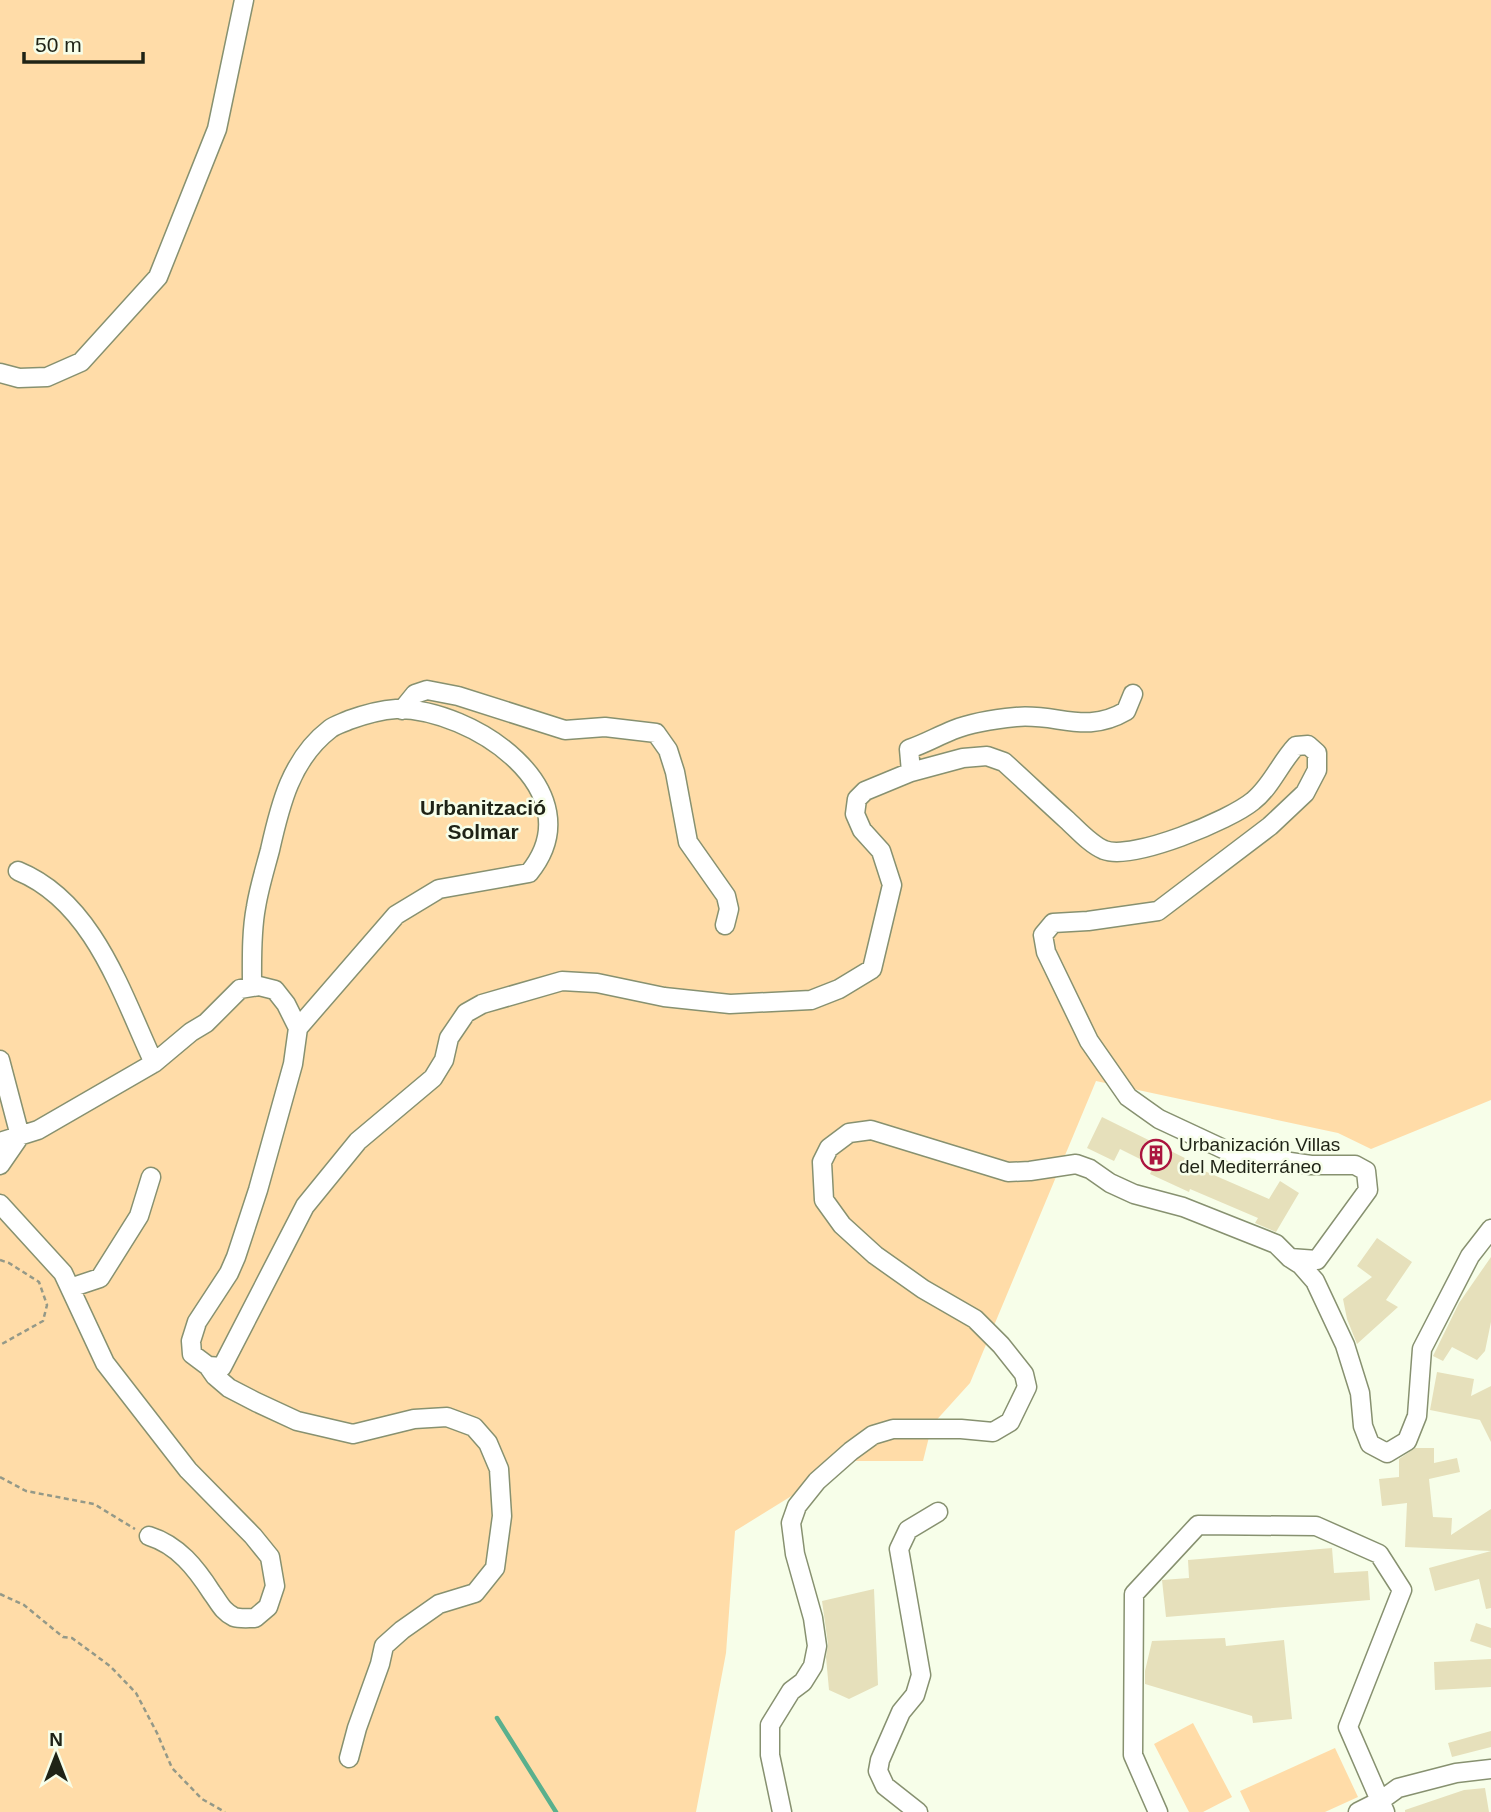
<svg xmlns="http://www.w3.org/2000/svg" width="1491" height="1812" font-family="Helvetica,sans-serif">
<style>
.green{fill:#ffdca8}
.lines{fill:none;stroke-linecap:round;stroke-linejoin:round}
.stream{stroke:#5ab08d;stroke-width:4.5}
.building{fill:#e6e0bb}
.minor-casing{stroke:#879170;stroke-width:21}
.path{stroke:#949988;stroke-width:2.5;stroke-dasharray:5 3.5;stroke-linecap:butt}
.minor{stroke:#fff;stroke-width:18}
.labels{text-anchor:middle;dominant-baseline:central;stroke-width:5;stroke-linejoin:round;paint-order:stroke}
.poi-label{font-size:19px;fill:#1f2316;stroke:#f7fee9;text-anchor:start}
.neighbourhood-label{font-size:21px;font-weight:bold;fill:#1f2316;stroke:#f7fee9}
</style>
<rect width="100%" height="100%" fill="#f7fee9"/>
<path class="green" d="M0,0H1491V1100L1371,1149L1338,1133L1096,1081L970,1383L932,1425L923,1461H848L735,1531L726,1653L696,1812H0Z
M1193,1723L1232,1797L1203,1812H1189L1154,1744Z
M1335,1748L1358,1797L1325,1812H1250L1240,1791Z"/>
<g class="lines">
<path class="stream" d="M497,1718L556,1812"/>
</g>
<path class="building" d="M1102,1117L1201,1166L1200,1169L1269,1199L1280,1181L1299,1193L1276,1232L1255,1223L1258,1218L1190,1189L1189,1192L1150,1174L1154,1166L1120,1149L1114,1161L1087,1148Z
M1377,1238L1412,1262L1386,1300L1398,1307L1357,1344L1347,1319L1343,1299L1372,1277L1357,1266Z
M1491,1257V1322L1485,1351L1477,1360L1452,1347L1443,1361L1433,1356L1459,1303Z
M1437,1372L1474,1379L1471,1396L1491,1386V1442L1480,1420L1430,1410Z
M1415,1448H1434V1463L1457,1458L1460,1472L1429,1479L1433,1517L1452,1518L1451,1535L1491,1509V1551L1405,1547L1407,1503L1382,1506L1379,1479L1399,1477V1459Z
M1332,1548L1334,1573L1368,1571L1370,1600L1166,1617L1162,1580L1189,1578L1188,1560Z
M1491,1551V1608L1486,1609L1479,1579L1435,1591L1429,1568Z
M874,1589L878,1685L849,1699L829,1690L826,1657L828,1644L822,1601Z
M1476,1623L1491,1628V1648L1470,1641Z
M1225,1638L1226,1646L1284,1640L1292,1719L1253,1723L1252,1716L1145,1684V1671L1152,1641Z
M1491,1659V1687L1435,1690L1434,1662Z
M1491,1731V1747L1452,1757L1448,1743Z
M1485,1788L1489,1812H1405V1810L1464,1790Z"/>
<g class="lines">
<g class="minor-casing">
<path id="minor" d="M0,373L19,378L47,377L81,362L158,277L217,129L244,0
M402,710L415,694L427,690L458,696L565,730L605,727L656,733L668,750L675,772L688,842L726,896L729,909L725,925
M911,772L909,749C924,744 938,736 953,730C973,722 995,719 1016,717C1058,713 1085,735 1126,711L1133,694
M18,871C94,902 122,995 154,1063
M252,987C252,961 251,933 256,907C259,888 265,869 270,850C280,805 291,759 330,729C335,725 343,723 349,720C363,715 381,710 396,709C472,708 596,791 529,873L439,889L396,915L298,1028
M0,1060L20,1136L0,1165
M0,1142L38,1130L154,1063L191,1032L206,1023L240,989L259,986L275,990L286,1004L298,1028L293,1064L258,1190L236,1257L229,1273L197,1322L191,1341L192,1354L208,1366L222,1367L305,1206L358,1141L433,1078L444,1060L449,1038L466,1013L482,1004L562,981L597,983L664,997L730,1004L811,1000L839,989L872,969L892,885L881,851L862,830L855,814L857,799L865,791L911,772L963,758L987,756L1004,762C1025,781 1046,801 1067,820C1078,830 1090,844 1104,850C1133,861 1230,820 1253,801C1271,787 1280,763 1296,746L1308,745L1317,753V770L1305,793L1270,826L1158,911L1088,921L1053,923L1043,935L1046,952L1089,1041L1128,1097L1159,1119L1234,1154L1311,1165H1355L1366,1171L1368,1190L1317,1260L1290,1258
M0,1204L63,1273L105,1363L188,1470L253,1536L270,1557L275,1586L268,1607L255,1618C248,1618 240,1619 234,1617C222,1611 219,1602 212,1593C196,1568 178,1545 149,1536
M70,1288L100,1278L139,1216L151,1177
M208,1366L215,1376L229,1388L256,1402L297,1421L353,1434L414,1419L447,1417L474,1427L488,1443L499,1469L502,1516L495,1568L475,1593L439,1604L402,1630L384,1646L380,1664L357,1728L349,1758
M782,1812L770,1755V1725L791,1691L803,1682L813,1666L817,1646L813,1618L795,1554L791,1523L797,1506L817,1481L851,1451L873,1435L893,1429H961L993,1432L1010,1422L1027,1387L1024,1374L1001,1345L975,1319L923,1289L875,1255L842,1225L824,1200L822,1162L829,1148L849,1133L871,1130L1008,1172L1030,1171L1076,1164L1090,1169L1110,1183L1134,1194L1183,1207L1276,1244L1290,1258L1301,1265L1315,1281L1345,1345L1360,1393L1363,1426L1370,1444L1387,1453L1407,1441L1417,1416L1422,1349L1470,1256L1491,1229
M918,1812L885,1786L878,1771L880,1760L901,1712L915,1695L921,1675L899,1549L908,1530L938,1512
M1158,1812L1133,1755L1134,1594L1198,1525L1316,1526L1379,1554L1402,1590L1348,1727L1385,1812
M1358,1812L1380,1801L1398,1788L1456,1773L1491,1769"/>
</g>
<path class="path" d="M0,1260L9,1263L39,1282L47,1305L43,1321L0,1345
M0,1477L26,1491L94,1504L135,1529
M0,1594L24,1605L63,1637L72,1638L110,1666L136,1693L157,1733L172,1768L202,1799L225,1812"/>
<use href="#minor" class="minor"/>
</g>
<defs>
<g id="building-ring" transform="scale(1.575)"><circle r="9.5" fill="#f7fee9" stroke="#ab153f" stroke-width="1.5"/><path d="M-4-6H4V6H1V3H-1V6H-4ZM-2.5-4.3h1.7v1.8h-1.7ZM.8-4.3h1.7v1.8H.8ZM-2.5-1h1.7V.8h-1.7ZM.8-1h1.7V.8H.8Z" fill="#ab153f"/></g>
</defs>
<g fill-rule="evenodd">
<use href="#building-ring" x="1156" y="1155"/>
</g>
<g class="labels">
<g class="poi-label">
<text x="1179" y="1144">Urbanización Villas<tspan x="1179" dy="22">del Mediterráneo</tspan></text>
</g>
<g class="neighbourhood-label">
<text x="483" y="807">Urbanització<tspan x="483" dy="24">Solmar</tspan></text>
</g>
</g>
<g transform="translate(56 1756)" stroke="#f7fee9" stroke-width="5" paint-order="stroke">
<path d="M0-5L12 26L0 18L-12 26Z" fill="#1f2316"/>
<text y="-10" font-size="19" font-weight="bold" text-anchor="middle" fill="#1f2316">N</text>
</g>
<path d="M24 52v10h119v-10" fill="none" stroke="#1f2316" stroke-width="3.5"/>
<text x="35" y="52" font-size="21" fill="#1f2316" stroke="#f7fee9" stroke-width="5" paint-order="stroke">50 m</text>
</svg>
